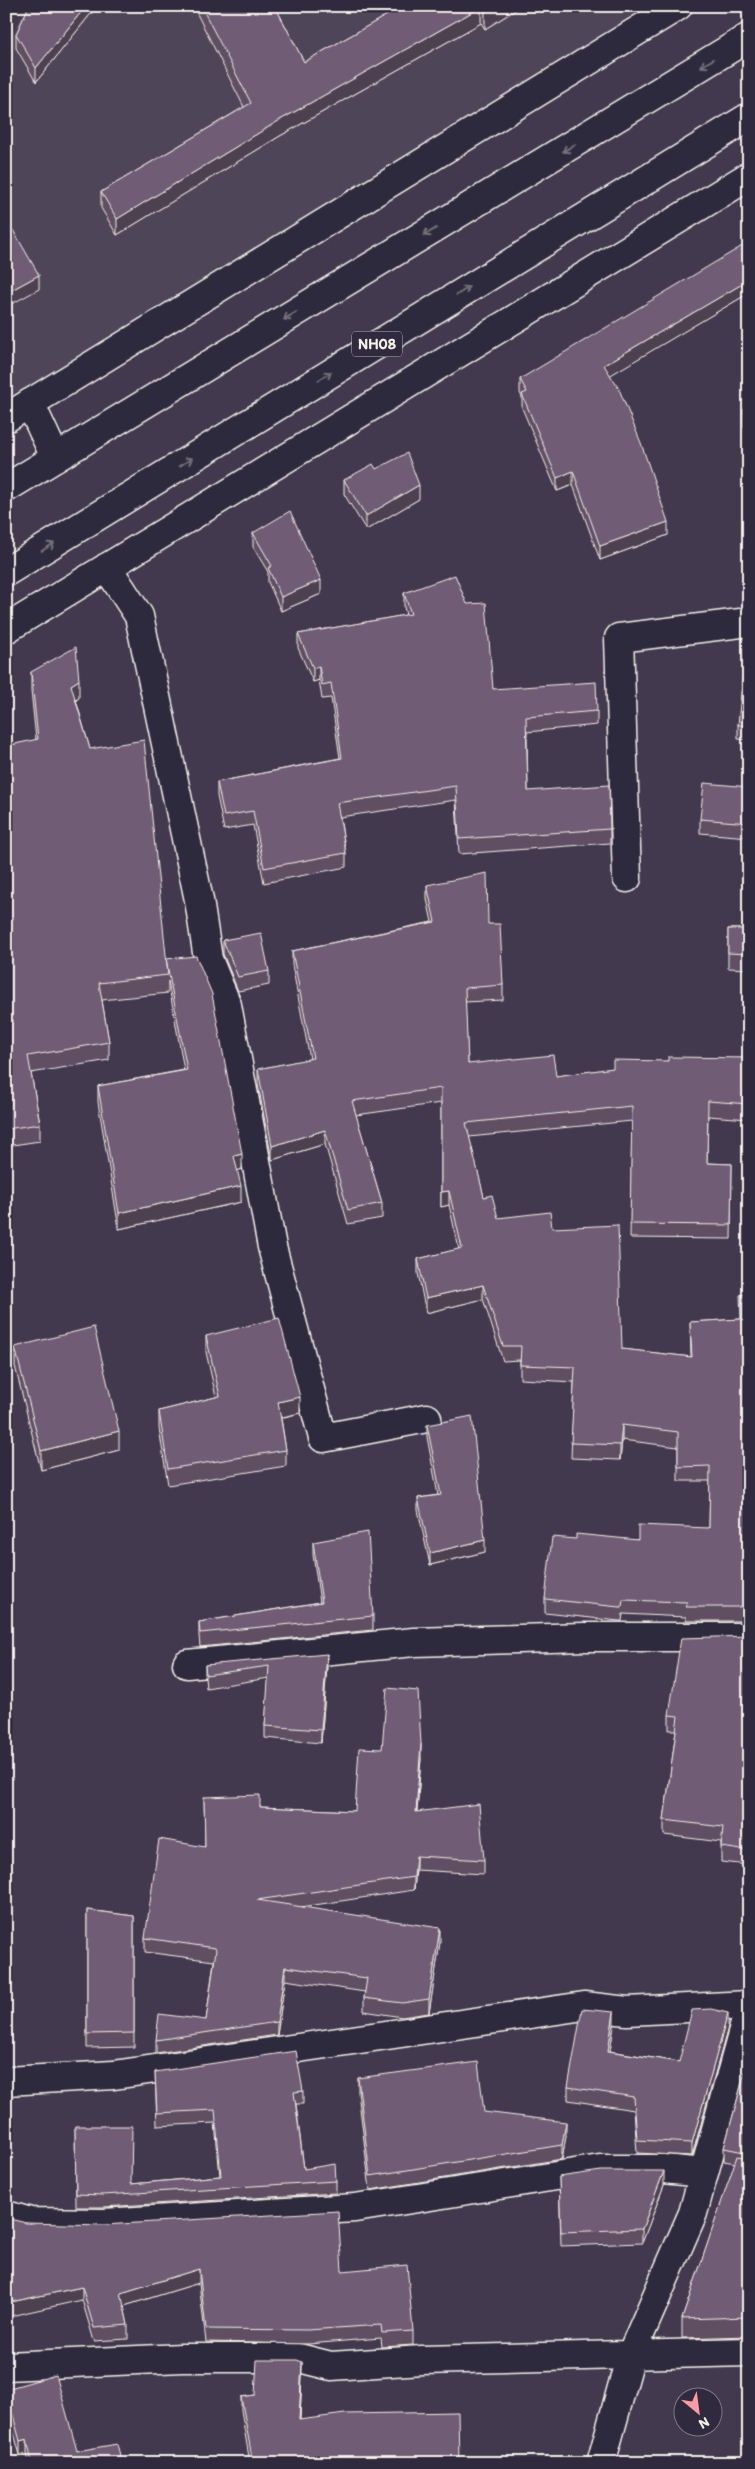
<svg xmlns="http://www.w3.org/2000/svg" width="755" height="2469" font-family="Itim,sans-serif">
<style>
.built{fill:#504459}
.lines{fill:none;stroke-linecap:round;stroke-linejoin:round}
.minor-casing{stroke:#f4f1e8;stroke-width:31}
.highway-casing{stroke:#f4f1e8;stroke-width:31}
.minor{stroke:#2f2a3d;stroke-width:28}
.highway{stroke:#2f2a3d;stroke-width:28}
.wall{fill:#604f64;stroke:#f4f1e8}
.shaded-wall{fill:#4e4051;stroke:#f4f1e8}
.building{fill:#705c74;stroke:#f4f1e8}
.oneway{stroke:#747079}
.labels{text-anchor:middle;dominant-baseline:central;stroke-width:5;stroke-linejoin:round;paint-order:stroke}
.shield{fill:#2f2a3d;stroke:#b9b5b5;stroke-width:1}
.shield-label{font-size:15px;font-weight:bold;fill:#f4f1e8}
</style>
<rect width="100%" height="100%" fill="#42394e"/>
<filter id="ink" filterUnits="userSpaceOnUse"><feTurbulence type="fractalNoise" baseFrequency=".02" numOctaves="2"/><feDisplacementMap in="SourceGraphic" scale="10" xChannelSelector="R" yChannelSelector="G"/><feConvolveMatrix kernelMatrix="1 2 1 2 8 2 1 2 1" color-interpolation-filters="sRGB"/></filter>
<g filter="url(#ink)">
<path class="built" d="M26,6H678L6,418V49Z"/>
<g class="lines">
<g class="minor-casing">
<path id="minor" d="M6,418L678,6
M107,567L139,616L199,900L208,959L227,1005L272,1247L323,1438L427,1418
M6,629L749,176
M627,878L619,638L749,622
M187,1664L414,1642L584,1637H749
M6,2081L114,2075L584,2006L627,2011L749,2005
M6,2215L30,2222L103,2223L355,2208L600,2169H663L704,2173
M6,2366L182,2358H299L331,2366L422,2360L749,2352
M601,2463L631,2355L693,2213L749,2009"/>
</g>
<g class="highway-casing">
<path id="highway" d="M30,403L55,457
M6,488L749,37
M6,572L749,117"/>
</g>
<use href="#minor" class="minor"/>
<use href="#highway" class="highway"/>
</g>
<path class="wall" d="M29,6H97L36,82L16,48V34Z
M194,6H275L304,62L403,6H517V9L485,29L481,23L280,136L117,235L101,208V192L244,107L194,8Z
M749,293L610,375L668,535L600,560L573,485L557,491L522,408V397L520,393V379Z
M749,407V442L743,424V410Z
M376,469L419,499L366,530L344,494V480Z
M253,533L321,594L281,611L268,582V572L253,547Z
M404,593L493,689L597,711V725L527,732L528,791L610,829V843L459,854L456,800L340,817L346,853V867L264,883L253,825L224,830L217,796V782L340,758L331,698L322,699L319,680L313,682L298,648V634L406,615L404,607Z
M749,650V740L738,739V725Z
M31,672L79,698L76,700L90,749L242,1169L237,1171L241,1202L119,1229L98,1102V1086L184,1070L168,981V993L102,1000L109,1042V1060L31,1073L40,1124V1141L6,1146V746L36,740L31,690Z
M749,787V837L700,833V819Z
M427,885L488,924L503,985V1000L465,1002L468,1064L556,1076L668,1061L749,1058V1119L708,1116L707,1163L732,1164L731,1239L630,1238L632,1121L469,1137L484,1197L498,1218L552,1228L622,1349L691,1357L690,1322L741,1319L749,1294V1621H686V1617L623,1614L622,1621H619L545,1613V1599L576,1539L638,1540L709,1528L710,1481H678V1447L622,1440L620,1460L571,1458L574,1382L520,1379V1360L503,1361L483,1299L426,1313L418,1273V1259L459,1249L449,1205L441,1207V1103L356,1115L382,1203V1218L348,1224L325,1144L272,1160L258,1084V1069L310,1059L292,965V951L432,922L427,899Z
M728,929H749V969L728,968Z
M223,940L269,971V985L238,991L223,954Z
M206,1336L300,1413L281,1418L286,1450V1466L168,1485L159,1428V1411L216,1397L206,1352Z
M15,1347L119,1450L41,1470L15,1366Z
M427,1425L485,1552L430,1565L418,1510V1498L438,1495L427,1437Z
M313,1542L373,1616V1630L200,1647L199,1636V1622L320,1602L313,1555Z
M6,1571L10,1609V1623H6Z
M749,1636V1865L721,1862V1842L664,1835V1820L676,1730H669V1715Z
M205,1665L327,1666L321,1743L265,1738V1726L269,1678L206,1688L205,1678Z
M421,1758L417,1812L484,1860V1874L416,1870L414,1890L301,1907L440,1942L429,2013L402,2017L364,2011V1998L365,1992L285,1980L277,2035L156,2053V2040L206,2020L214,1961L145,1952V1938L205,1847L204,1797L260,1807L355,1811Z
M87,1910L134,1916V2047L87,2048Z
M614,2025L610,2051L679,2062L728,2027L692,2156L637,2153L634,2110L568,2100V2087Z
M749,2057V2336L682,2338V2319L735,2163L724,2161V2148Z
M155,2072L303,2091V2104H296L304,2169L336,2181V2193L103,2207H76L75,2126L131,2184L220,2176L215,2123L157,2126Z
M358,2078L566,2135L562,2159L370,2190L358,2092Z
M559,2177L664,2185L642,2243L561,2246Z
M26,2223L342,2271L413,2331V2345L382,2347L381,2338L308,2344L206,2342L199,2283L124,2306L128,2325V2339L94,2341L82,2300Z
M302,2375L300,2420L459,2463H250L241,2410V2397L255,2395Z
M6,2389L77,2451L122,2463H29L27,2453L20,2455L6,2405Z"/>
<path class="shaded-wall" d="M86,6H97L36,82V68Z
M494,6H517V9L485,29V12Z
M481,7V23L280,136L117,235V219L280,120Z
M39,275V289L6,307V293Z
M749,280V293L604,379V365Z
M573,471V485L557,491V478Z
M419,485V499L366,530V516Z
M668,522V535L600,560V546Z
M321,580V594L281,611V597Z
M319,666V680L313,682V668Z
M79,680V698L71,703V685Z
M325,1130V1144L272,1160V1146Z
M242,1154V1169L234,1172V1156Z
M241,1186V1202L119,1229V1213Z
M449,1191V1205L441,1207V1192Z
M483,1285V1299L426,1313V1298Z
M300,1397V1413L278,1418V1402Z
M622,1425V1440L620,1460V1445Z
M119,1431V1450L41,1470V1451Z
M485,1540V1552L430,1565V1553Z
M327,1654V1666L321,1743V1730Z
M421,1744V1758L416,1826V1812Z
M416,1856V1870L414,1890V1877Z
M440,1928V1942L429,2013V1999Z
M285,1967V1980L277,2035V2022Z
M614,2012V2025L608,2064V2051Z
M728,2013V2027L692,2156V2143Z
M566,2122V2135L562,2159V2145Z
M664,2171V2185L642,2243V2229Z
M199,2269V2283L121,2307V2293Z
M82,2287V2300L6,2317V2303Z
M302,2362V2375L299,2433V2420Z
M27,2439V2453L20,2455V2441Z"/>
<path class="building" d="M29,6H86L36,68L16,34Z
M201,6H275L304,62L403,6H494L485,12L481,7L280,120L117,219L101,192L251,103Z
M13,230L39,275L6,293V234Z
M749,242V280L604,365L619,389L641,443L668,522L600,546L573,471L557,478L522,394L527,392L520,379Z
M749,407V428L743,410Z
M407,453L419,485L366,516L344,480L373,464L376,469Z
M290,511L321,580L281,597L268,568L272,566L253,533Z
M455,575L467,604L486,603L493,689L596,682L597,711L526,717L528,791L609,785L610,829L459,839L456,786L337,803L346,853L264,868L253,811L224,816L217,782L342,758L331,683L322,685L319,666L313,668L298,634L411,614L404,593Z
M76,647L79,680L71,685L90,749L144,740L168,975L99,983L109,1042L28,1056L40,1124L6,1129V746L38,739L31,672Z
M745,650H749V726L738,725Z
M704,783L749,787V823L700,819Z
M487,873L488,924H500L503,985L465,988L468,1064L553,1055L556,1076L613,1068V1060L668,1061V1057L749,1058V1104L708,1101L707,1163L732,1164L731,1225L630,1224L632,1106L466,1123L484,1197L492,1195L498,1218L550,1212L552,1228L618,1225L622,1349L692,1357L690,1322L741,1319L740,1295L749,1294V1607H686L687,1602L623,1600L622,1607H619L545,1599L552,1537L576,1539V1534L638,1540V1525L709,1528L710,1466L678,1467V1432L622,1425L620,1445L571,1443L575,1367L520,1365L521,1346H503L483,1285L426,1298L418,1259L462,1248L449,1191L441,1192V1088L352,1101L382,1203L348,1210L325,1130L272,1146L258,1069L313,1058L292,951L435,922L427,885Z
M728,929H749V954L728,953Z
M261,933L269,971L238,977L223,940Z
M196,956L212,994L242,1154L234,1156L241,1186L119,1213L98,1086L187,1070L166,959Z
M279,1318L300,1397L278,1402L286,1450L168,1469L159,1411L220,1396L206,1336Z
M94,1327L119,1431L41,1451L15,1347Z
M472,1416L485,1540L430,1553L418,1498L441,1495L427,1425Z
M368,1532L373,1616L200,1633L199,1622L322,1602L313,1542Z
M6,1571L10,1609L6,1610Z
M749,1636V1851L721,1847L723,1827L664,1820L678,1716L669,1715L681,1638Z
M327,1654L321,1730L265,1726L269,1666L206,1675L205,1665Z
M387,1688L418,1691L421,1744L416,1812L479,1804L484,1860L416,1856L414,1877L257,1900L440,1928L429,1999L402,2003L364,1998L367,1978L285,1967L277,2022L156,2040L159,2014L206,2020L216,1950L215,1948L145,1938L159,1839L205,1847L204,1797L260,1795V1807L355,1811L359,1748L382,1749Z
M87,1910L134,1916V2033L87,2034Z
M582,2009L614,2012L608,2051L679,2062L692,2010L711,2009L728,2013L692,2143L637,2140L634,2097L568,2087Z
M296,2051L303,2091L294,2092L304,2169L335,2164L336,2181L103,2195L76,2194L75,2126H132L131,2184L221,2176L215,2110L157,2113L155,2072Z
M749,2057V2153L724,2148Z
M478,2062L484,2112L566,2122L562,2145L370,2176L358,2078Z
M737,2156L749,2158V2317L682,2319Z
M601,2171H664L642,2229L561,2232L559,2177Z
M338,2211L342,2271L407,2265L413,2331L382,2333L381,2325L308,2330L206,2329L199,2269L121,2293L128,2325L94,2328L82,2287L6,2303V2218L26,2223L104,2225Z
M257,2360H297L302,2362L299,2420L345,2414L458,2412L459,2463H253L241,2397L255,2395Z
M56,2375L77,2451L117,2444L122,2463H32L27,2439L20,2441L6,2389Z
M621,2458L638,2463H619Z"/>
<defs><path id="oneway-shaft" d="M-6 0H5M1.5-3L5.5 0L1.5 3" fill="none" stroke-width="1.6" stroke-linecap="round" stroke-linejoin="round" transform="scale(1.25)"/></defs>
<g class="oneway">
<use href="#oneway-shaft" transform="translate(707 63) rotate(148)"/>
<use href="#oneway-shaft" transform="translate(569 148) rotate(148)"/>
<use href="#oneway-shaft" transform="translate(430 232) rotate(149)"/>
<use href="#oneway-shaft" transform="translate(463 291) rotate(-32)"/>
<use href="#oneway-shaft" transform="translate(290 316) rotate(149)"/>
<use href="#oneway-shaft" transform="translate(325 376) rotate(-32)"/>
<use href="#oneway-shaft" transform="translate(186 462) rotate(-32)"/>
<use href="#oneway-shaft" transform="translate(48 547) rotate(-32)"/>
</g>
</g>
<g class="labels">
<rect class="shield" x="352" y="331.5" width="50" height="25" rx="4"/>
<g class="shield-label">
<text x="377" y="344">NH08</text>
</g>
</g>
<rect width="755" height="2469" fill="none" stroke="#2f2a3d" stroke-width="25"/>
<rect x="12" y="12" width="730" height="2444" fill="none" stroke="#f4f1e8" stroke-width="2" filter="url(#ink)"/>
<g transform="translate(698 2412) rotate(151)"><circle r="24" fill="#2f2a3d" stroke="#7e7a81"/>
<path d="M0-4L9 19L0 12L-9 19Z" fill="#ff9aa2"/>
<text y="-8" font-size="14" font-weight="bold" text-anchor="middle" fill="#f4f1e8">N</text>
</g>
</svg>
